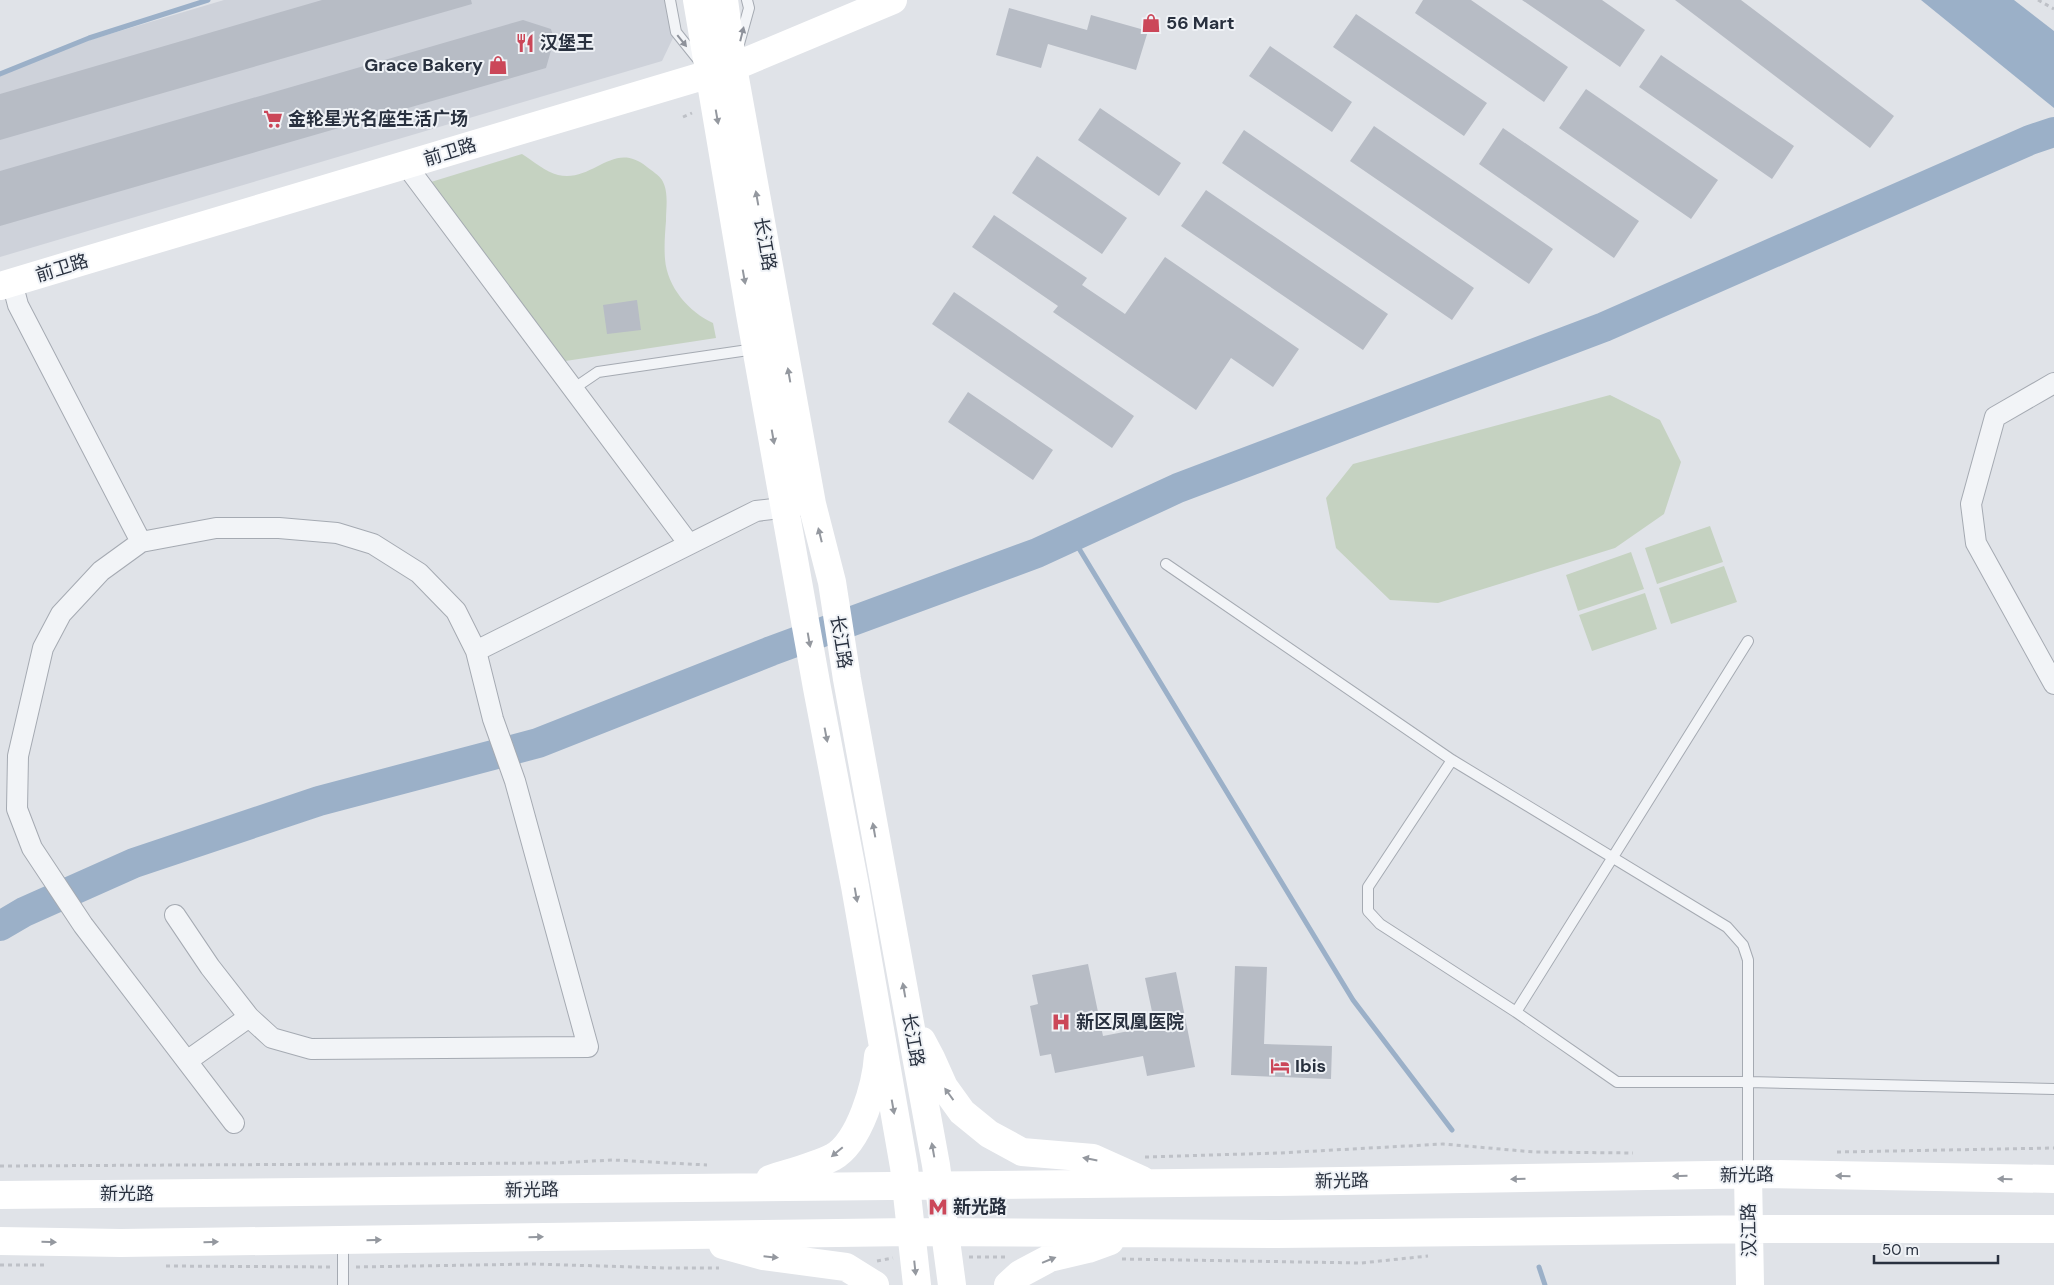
<svg xmlns="http://www.w3.org/2000/svg" width="2054" height="1285" font-family="'DM Sans','Noto Sans SC',sans-serif">
<style>
.built{fill:#ced2da}
.grass{fill:#c5d2c1}
.water{fill:#9bb0c8}
.lines{fill:none;stroke-linecap:round;stroke-linejoin:round}
.stream{stroke:#9bb0c8;stroke-width:5}
.river{stroke:#9bb0c8;stroke-width:30}
.building{fill:#b7bcc5}
.lane-casing{stroke:#a5aab2;stroke-width:12}
.street-casing{stroke:#a5aab2;stroke-width:22}
.path{stroke:#bec1c7;stroke-width:3;stroke-dasharray:4 4;stroke-linecap:butt}
.lane{stroke:#f2f4f7;stroke-width:10}
.street{stroke:#f2f4f7;stroke-width:20}
.secondary{stroke:#fff;stroke-width:28}
.oneway{fill:#8e929b}
.oneway2{fill:#94989f}
.labels{text-anchor:middle;dominant-baseline:central;stroke-width:4;stroke-linejoin:round;paint-order:stroke}
.poi-label{font-size:18px;font-weight:bold;fill:#29313f;stroke:#eff2f6;text-anchor:start}
.street-label{font-size:18px;fill:#29313f;stroke:#eff2f6}
</style>
<rect width="100%" height="100%" fill="#e0e3e8"/>
<path class="built" d="M224,0H665L673,38L662,61L0,257V76L83,42Z"/>
<path class="grass" d="M522,154C533,161 546,172 558,175C594,183 613,139 647,167C652,171 659,175 662,180C669,192 666,207 666,221C665,233 664,247 665,259C667,287 689,312 713,323L716,338L559,362L431,182Z
M1610,395L1660,420L1681,462L1664,514L1615,548L1438,603L1390,600L1336,548L1326,498L1353,464Z
M1710,526L1723,562L1657,584L1645,548Z
M1631,552L1644,589L1578,611L1566,575Z
M1724,566L1737,602L1671,624L1659,588Z
M1645,593L1657,629L1592,651L1579,615Z"/>
<path class="water" d="M1921,0H2014L2054,31V108Z"/>
<g class="lines">
<path class="stream" d="M0,74L89,38L208,0
M1072,537L1353,1000L1452,1130
M1539,1267L1545,1285"/>
<path class="river" d="M0,926L24,912L134,863L319,801L538,743L771,651L1037,553L1178,488L1604,327L2030,140L2054,132"/>
</g>
<path class="building" d="M322,0H471L472,4L0,140V94Z
M1423,0H1471L1568,67L1544,102L1415,13Z
M1522,0H1602L1645,30L1620,67Z
M1675,0H1741L1894,116L1870,148Z
M1009,8L1087,30L1091,15L1148,31L1136,70L1048,44L1041,68L996,55Z
M1356,14L1487,103L1464,136L1333,47Z
M523,20L551,29L554,40L546,68L0,226V171Z
M1270,46L1352,102L1332,132L1249,76Z
M1661,55L1794,146L1772,179L1639,87Z
M1586,89L1718,180L1691,219L1559,128Z
M1100,108L1181,163L1159,196L1078,140Z
M1374,126L1553,249L1529,284L1350,161Z
M1503,128L1639,221L1614,258L1479,164Z
M1244,130L1474,288L1452,320L1222,163Z
M1037,156L1127,218L1102,254L1012,193Z
M1206,190L1388,314L1363,350L1181,226Z
M994,215L1087,278L1082,285L1125,314L1165,257L1299,349L1273,387L1231,358L1196,410L1053,312L1058,306L972,247Z
M954,292L1134,416L1112,448L932,324Z
M637,300L641,330L607,334L603,305Z
M968,392L1053,450L1033,480L948,422Z
M1088,964L1103,1036L1155,1026L1145,978L1176,972L1195,1067L1147,1076L1143,1056L1055,1073L1051,1054L1040,1056L1030,1006L1038,1004L1032,975Z
M1235,966L1267,967L1264,1044L1332,1046L1331,1079L1231,1075Z"/>
<g class="lines">
<g class="lane-casing">
<path id="lane" d="M670,0L676,32L700,62
M739,44L749,8L747,0
M573,389L598,372L755,349
M1166,564L1452,760L1727,927L1743,945L1748,960V1173
M1452,760L1368,887V911L1380,924L1516,1012L1617,1082H1748L2054,1089
M1516,1012L1748,641
M343,1241V1285"/>
</g>
<g class="street-casing">
<path id="street" d="M406,165L689,544
M12,282L18,305L141,542
M2054,383L1995,417L1971,504L1976,543L2054,684
M476,651L756,511L798,506
M175,915L210,967L249,1017L272,1038L311,1049L588,1047L515,781L493,719L476,651L456,611L419,573L373,544L337,533L279,528H216L141,542L101,571L61,614L43,648L18,756L17,809L32,848L83,925L234,1123
M187,1061L249,1017"/>
</g>
<path class="path" d="M2038,0L2054,9
M683,117L692,113
M1837,1152L2054,1148
M1145,1157L1279,1153L1443,1144L1534,1152L1633,1153
M0,1166L554,1163L613,1160L707,1165
M969,1257H1006
M1122,1259L1361,1263L1428,1256
M877,1261L893,1258
M0,1265H44
M166,1266L332,1267
M356,1267L534,1264L667,1268H719"/>
<use href="#lane" class="lane"/>
<use href="#street" class="street"/>
<path class="secondary" d="M697,0L750,314L817,688L855,886L904,1167L917,1285
M724,0L733,67L812,504L832,582L847,679L936,1165L952,1285
M0,286L733,67L893,0
M922,1041L931,1058L944,1087L962,1112L989,1134L1022,1152L1093,1158L1142,1180
M1748,1175L1750,1285
M770,1179C791,1172 813,1167 833,1157C860,1142 876,1085 878,1056
M0,1195L1278,1182L1771,1174L2054,1179
M0,1241L121,1243L912,1232L1277,1234L1771,1229H2054
M723,1245L763,1256L846,1267L875,1285
M1008,1285L1020,1274L1050,1258L1088,1249L1110,1241"/>
</g>
<defs><path id="oneway-solid" d="M-6-.8H1V-3.2L6.5 0L1 3.2V.8H-6Z" transform="scale(1.25)"/></defs>
<g class="oneway">
<use href="#oneway-solid" transform="translate(742 34) rotate(-76)"/>
<use href="#oneway-solid" transform="translate(682 41) rotate(51)"/>
</g>
<g class="oneway2">
<use href="#oneway-solid" transform="translate(717 117) rotate(80)"/>
<use href="#oneway-solid" transform="translate(757 198) rotate(-100)"/>
<use href="#oneway-solid" transform="translate(744 277) rotate(80)"/>
<use href="#oneway-solid" transform="translate(789 375) rotate(-100)"/>
<use href="#oneway-solid" transform="translate(773 437) rotate(80)"/>
<use href="#oneway-solid" transform="translate(820 535) rotate(-104)"/>
<use href="#oneway-solid" transform="translate(809 640) rotate(80)"/>
<use href="#oneway-solid" transform="translate(826 735) rotate(79)"/>
<use href="#oneway-solid" transform="translate(874 830) rotate(-100)"/>
<use href="#oneway-solid" transform="translate(856 895) rotate(80)"/>
<use href="#oneway-solid" transform="translate(904 990) rotate(-100)"/>
<use href="#oneway-solid" transform="translate(949 1094) rotate(-126)"/>
<use href="#oneway-solid" transform="translate(893 1107) rotate(80)"/>
<use href="#oneway-solid" transform="translate(933 1150) rotate(-100)"/>
<use href="#oneway-solid" transform="translate(837 1152) rotate(140)"/>
<use href="#oneway-solid" transform="translate(1090 1159) rotate(-169)"/>
<use href="#oneway-solid" transform="translate(1680 1176) rotate(179)"/>
<use href="#oneway-solid" transform="translate(1843 1176) rotate(-179)"/>
<use href="#oneway-solid" transform="translate(1518 1179) rotate(179)"/>
<use href="#oneway-solid" transform="translate(2005 1179) rotate(-179)"/>
<use href="#oneway-solid" transform="translate(536 1237) rotate(-1)"/>
<use href="#oneway-solid" transform="translate(374 1240) rotate(-1)"/>
<use href="#oneway-solid" transform="translate(49 1242) rotate(1)"/>
<use href="#oneway-solid" transform="translate(211 1242) rotate(-1)"/>
<use href="#oneway-solid" transform="translate(771 1257) rotate(6)"/>
<use href="#oneway-solid" transform="translate(1049 1260) rotate(-22)"/>
<use href="#oneway-solid" transform="translate(915 1268) rotate(84)"/>
</g>
<defs>
<g id="shop-bare" transform="scale(1.5)"><path d="M-5-2.5h2.3a2.7 3.5 0 0 1 5.4 0H5L5.5 6h-11ZM-1.5-2.5h3a1.5 2.3 0 0 0-3 0Z" fill="#cb4759" stroke="#eff2f6" stroke-width="2.5" paint-order="stroke"/></g>
<g id="restaurant-bare" transform="scale(1.5)"><path d="M-5-6h1v4h1v-4h1v4h1v-4h1v5L-1.5 .5V6h-2V.5L-5-1ZM5-6V6H3V1.5H1.5Q1.5-4 5-6Z" fill="#cb4759" stroke="#eff2f6" stroke-width="2.5" paint-order="stroke"/></g>
<g id="supermarket-bare" transform="scale(1.5)"><path d="M-6-5.5h2.5l.6 2H6L4.5 2H-2.5L-4.4-4H-6ZM-1.5 3.2a1.3 1.3 0 1 0 .1 0ZM3 3.2a1.3 1.3 0 1 0 .1 0Z" fill="#cb4759" stroke="#eff2f6" stroke-width="2.5" paint-order="stroke"/></g>
<g id="hospital-bare" transform="scale(1.5)"><path d="M-5-5h3v3.5h4V-5h3V5h-3V1.5h-4V5h-3Z" fill="#cb4759" stroke="#eff2f6" stroke-width="2.5" paint-order="stroke"/></g>
<g id="hotel-bare" transform="scale(1.5)"><path d="M-6-4.5h1.5V1H6V5H4.5V3h-9V5H-6ZM-4 0a1.8 1.8 0 1 1 3.6 0ZM.5 0V-2.5h3Q6-2.5 6 0Z" fill="#cb4759" stroke="#eff2f6" stroke-width="2.5" paint-order="stroke"/></g>
<g id="metro-bare" transform="scale(1.5)"><path d="M-5.5 5V-5H-3L0 0L3-5H5.5V5H3V-.5L0 4L-3-.5V5Z" fill="#cb4759" stroke="#eff2f6" stroke-width="2.5" paint-order="stroke"/></g>
</defs>
<g fill-rule="evenodd">
<use href="#shop-bare" x="1151" y="23"/>
<use href="#restaurant-bare" x="525" y="43"/>
<use href="#shop-bare" x="498" y="65"/>
<use href="#supermarket-bare" x="273" y="119"/>
<use href="#hospital-bare" x="1061" y="1022"/>
<use href="#hotel-bare" x="1280" y="1066"/>
<use href="#metro-bare" x="938" y="1207"/>
</g>
<g class="labels">
<g class="poi-label">
<text x="1166" y="23">56 Mart</text>
<text x="540" y="43">汉堡王</text>
<text x="483" y="65" text-anchor="end">Grace Bakery</text>
<text x="288" y="119">金轮星光名座生活广场</text>
<text x="1076" y="1022">新区凤凰医院</text>
<text x="1295" y="1066">Ibis</text>
<text x="953" y="1207">新光路</text>
</g>
<g class="street-label">
<text transform="translate(450 152) rotate(-17)">前卫路</text>
<text transform="translate(765 244) rotate(80)">长江路</text>
<text transform="translate(62 268) rotate(-17)">前卫路</text>
<text transform="translate(841 642) rotate(81)">长江路</text>
<text transform="translate(913 1040) rotate(80)">长江路</text>
<text transform="translate(1747 1175) rotate(-1)">新光路</text>
<text transform="translate(1342 1181) rotate(-1)">新光路</text>
<text transform="translate(532 1190) rotate(-1)">新光路</text>
<text x="127" y="1194">新光路</text>
<text transform="translate(1749 1230) rotate(-91)">汉江路</text>
</g>
</g>
<path d="M1874 1255v8h124v-8" fill="none" stroke="#29313f" stroke-width="2.5"/>
<text x="1882" y="1255" font-size="15" fill="#29313f" stroke="#eff2f6" stroke-width="4" paint-order="stroke">50 m</text>
</svg>
